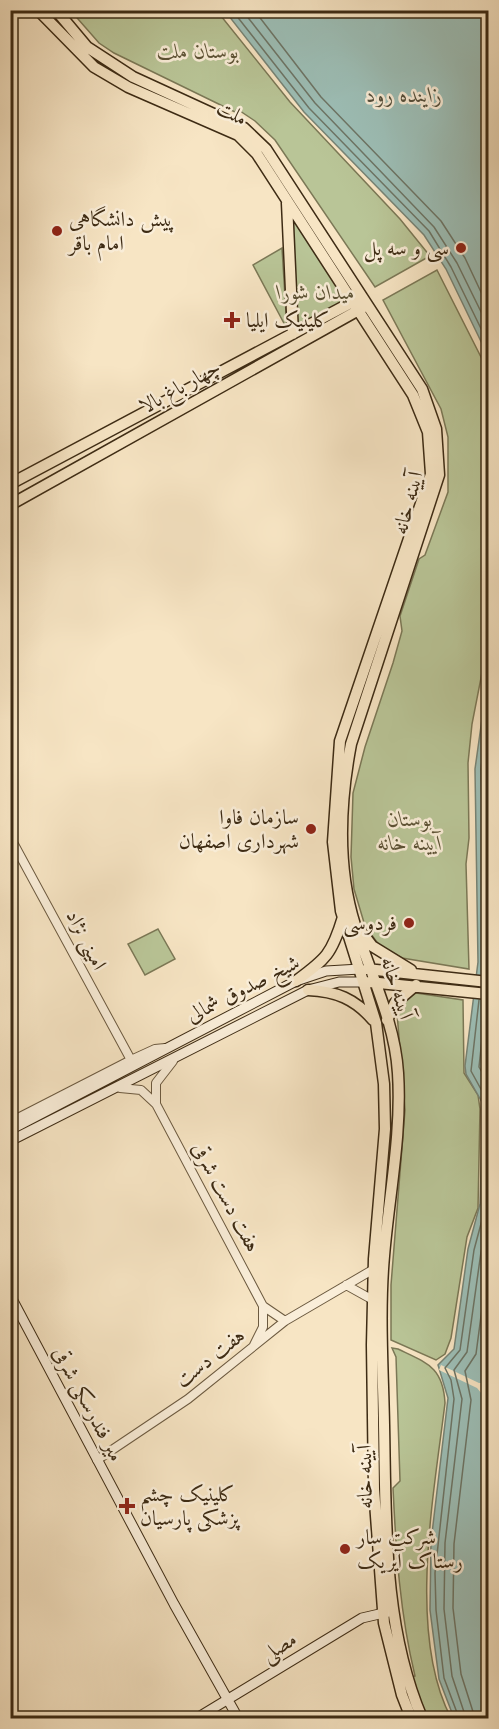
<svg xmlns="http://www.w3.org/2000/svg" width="499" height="1729" font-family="Cardo,Amiri,serif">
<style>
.green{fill:#b9c597;stroke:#7b7856;stroke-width:1.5}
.water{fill:#9dbfb7;stroke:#778476;stroke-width:1.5}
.pier{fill:#f7e5c4}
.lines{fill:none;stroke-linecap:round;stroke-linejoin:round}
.shore{stroke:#6d7566;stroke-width:1.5}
.tertiary-casing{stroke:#6c5a40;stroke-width:10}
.secondary-casing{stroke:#3d2b14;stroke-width:11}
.primary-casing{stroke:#3d2b14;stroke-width:13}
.tertiary{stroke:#faeed9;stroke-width:8}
.secondary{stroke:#faeed9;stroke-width:9}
.primary{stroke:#f7e5c4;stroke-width:10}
.poi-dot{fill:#8f2418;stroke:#faeed9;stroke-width:2}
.labels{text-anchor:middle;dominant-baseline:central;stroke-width:5;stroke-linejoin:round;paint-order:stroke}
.park-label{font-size:21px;font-style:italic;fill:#5c5235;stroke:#faeed9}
.street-label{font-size:21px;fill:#3d2b14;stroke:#faeed9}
.poi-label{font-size:21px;fill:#3d2b14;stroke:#faeed9;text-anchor:start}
.water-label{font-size:22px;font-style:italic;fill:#55503d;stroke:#faeed9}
</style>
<rect width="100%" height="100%" fill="#f7e5c4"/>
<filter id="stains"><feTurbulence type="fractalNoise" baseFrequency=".00333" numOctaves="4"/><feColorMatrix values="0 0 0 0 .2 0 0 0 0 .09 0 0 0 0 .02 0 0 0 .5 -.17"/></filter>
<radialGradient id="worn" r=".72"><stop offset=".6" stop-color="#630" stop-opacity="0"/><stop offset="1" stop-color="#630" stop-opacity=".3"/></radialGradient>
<path class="green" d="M71,11H217L290,102L400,219L430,256L375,287L275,140L255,121L237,109L235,112L114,53L99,43Z
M290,214L347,300L296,329Z
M282,248L287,329L253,265Z
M437,270L487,369L488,392V642L472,724L468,763L469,838L466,864L469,969L402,958L379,945L365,926L354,889L351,857L353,793L365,747L393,663L402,631L400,616L419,559L425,555L448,492V437L441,409L383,300Z
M158,929L175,959L145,975L128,944Z
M416,993L463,1000L464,1073L478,1095L480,1109L478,1208L467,1237L451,1338L445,1354L436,1360L391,1340V1285L405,1110L397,1013L407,996Z
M392,1348L398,1349C427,1363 443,1367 445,1403C434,1494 407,1634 451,1718H427L412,1677L415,1676C400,1614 396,1552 393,1488L400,1481L396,1357Z"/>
<path class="water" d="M225,11H488V356L446,269L424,235L304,112Z
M488,676V1718H454L439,1679L430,1610L431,1542L448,1398L438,1365L454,1349L468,1249L480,1204L483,1104L466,1074L465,1066L478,962L475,769Z"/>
<path class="pier" d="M441,1365L479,1383H486L488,1394H482L477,1388L439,1370Z"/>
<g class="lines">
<path class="shore" d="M232,10L309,108L429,231L451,267L488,343
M242,10L315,103L434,227L457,263L488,326
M254,10L321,97L441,221L465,258L488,307
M482,975L485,937L481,769L488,708
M479,1000L471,1071L488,1102
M486,1001L479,1067L488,1083
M459,1718L444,1678L436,1610L435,1573L454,1399L451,1380L445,1368L460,1350L474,1250L486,1205L488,1154
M466,1718L452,1676L444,1609L445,1543L462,1399L454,1370L467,1352L481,1252L488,1224
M475,1718L461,1674L453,1608L454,1544L471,1400L465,1371L476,1354L488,1263"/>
<g class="tertiary-casing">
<path id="tertiary" d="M10,837L131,1060
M120,1088L141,1090L156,1104L263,1306L285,1321
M156,1104V1083L173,1061
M10,1122L131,1060L155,1049L165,1048
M346,1285L373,1300
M254,1345L263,1327V1306
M97,1460L188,1399L285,1321L374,1269"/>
</g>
<g class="secondary-casing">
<path id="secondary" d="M10,1130L296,981L326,971L360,969
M10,1141L308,990L339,982H363
M10,1295L174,1604L238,1718
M197,1718L362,1618L388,1612"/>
</g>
<g class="primary-casing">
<path id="primary" d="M38,10L94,67L128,87L238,135L257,154L413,395L428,432L431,474L340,741L333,842L341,911L376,1023L384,1084L385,1129L374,1259L372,1345L374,1489L384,1623L402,1695L411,1718
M56,10L87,47L133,77L244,128L266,149L422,389L436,429L439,475L351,744C340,802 337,868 355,925C370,973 395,1022 398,1073C402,1134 389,1195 384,1256C379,1312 383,1369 384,1425C386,1523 383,1627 422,1718
M287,203L293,334
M10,484L358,299
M10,505L364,307
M360,930L372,946L411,970
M367,969L488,982
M296,981C326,959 332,954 343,917
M369,982L488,994
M308,990C336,991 355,999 373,1020
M387,1020L395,1003L416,985"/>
</g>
<use href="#tertiary" class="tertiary"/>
<use href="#secondary" class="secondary"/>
<use href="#primary" class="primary"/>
</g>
<g class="poi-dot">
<circle cx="57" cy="231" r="6"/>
<circle cx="461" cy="248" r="6"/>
<path d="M229 311h6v6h6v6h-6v6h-6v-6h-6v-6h6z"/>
<circle cx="311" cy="829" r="6"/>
<circle cx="409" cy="923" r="6"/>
<path d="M124 1497h6v6h6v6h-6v6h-6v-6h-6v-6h6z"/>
<circle cx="345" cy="1549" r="6"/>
</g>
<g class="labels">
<g class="park-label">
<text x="198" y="51">بوستان ملت</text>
<text x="316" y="292">میدان شورا</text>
<text x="410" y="819">بوستان<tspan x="410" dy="24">آیینه خانه</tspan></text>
</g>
<g class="street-label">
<text transform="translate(232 113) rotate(28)">ملت</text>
<text transform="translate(180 387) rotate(-29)">چهار باغ بالا</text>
<text transform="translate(408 503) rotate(-75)">آیینه خانه</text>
<text transform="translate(86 940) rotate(63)">امینی نژاد</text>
<text transform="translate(397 988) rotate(72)">آیینه خانه</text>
<text transform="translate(243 989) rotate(-27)">شیخ صدوق شمالی</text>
<text transform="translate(226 1197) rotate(62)">هفت دست شرقی</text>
<text transform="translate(210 1358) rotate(-38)">هفت دست</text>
<text transform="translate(88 1404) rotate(62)">میر فندرسکی شرقی</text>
<text transform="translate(365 1477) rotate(-91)">آیینه خانه</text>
<text transform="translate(279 1647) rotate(-32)">مصلی</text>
</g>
<g class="poi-label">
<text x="69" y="219">پیش دانشگاهی<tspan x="69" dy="24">امام باقر</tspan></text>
<text x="449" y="248" text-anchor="end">سی و سه پل</text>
<text x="246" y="320">کلینیک ایلیا</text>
<text x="299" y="817" text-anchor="end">سازمان فاوا<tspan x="299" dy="24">شهرداری اصفهان</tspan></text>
<text x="397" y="923" text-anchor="end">فردوسی</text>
<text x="140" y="1494">کلینیک چشم<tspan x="140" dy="24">پزشکی پارسیان</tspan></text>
<text x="357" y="1537">شرکت سار<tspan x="357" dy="24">رستاک آیریک</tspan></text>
</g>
<g class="water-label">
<text x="404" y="95">زاینده رود</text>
</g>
</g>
<rect width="499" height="1729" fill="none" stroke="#f7e5c4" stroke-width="36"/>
<rect x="12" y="12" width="475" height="1705" fill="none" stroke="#3d2b14" stroke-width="3"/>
<rect x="18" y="18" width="463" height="1693" fill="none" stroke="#3d2b14" stroke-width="1.5"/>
<rect width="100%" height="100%" filter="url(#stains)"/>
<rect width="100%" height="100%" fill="url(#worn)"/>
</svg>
